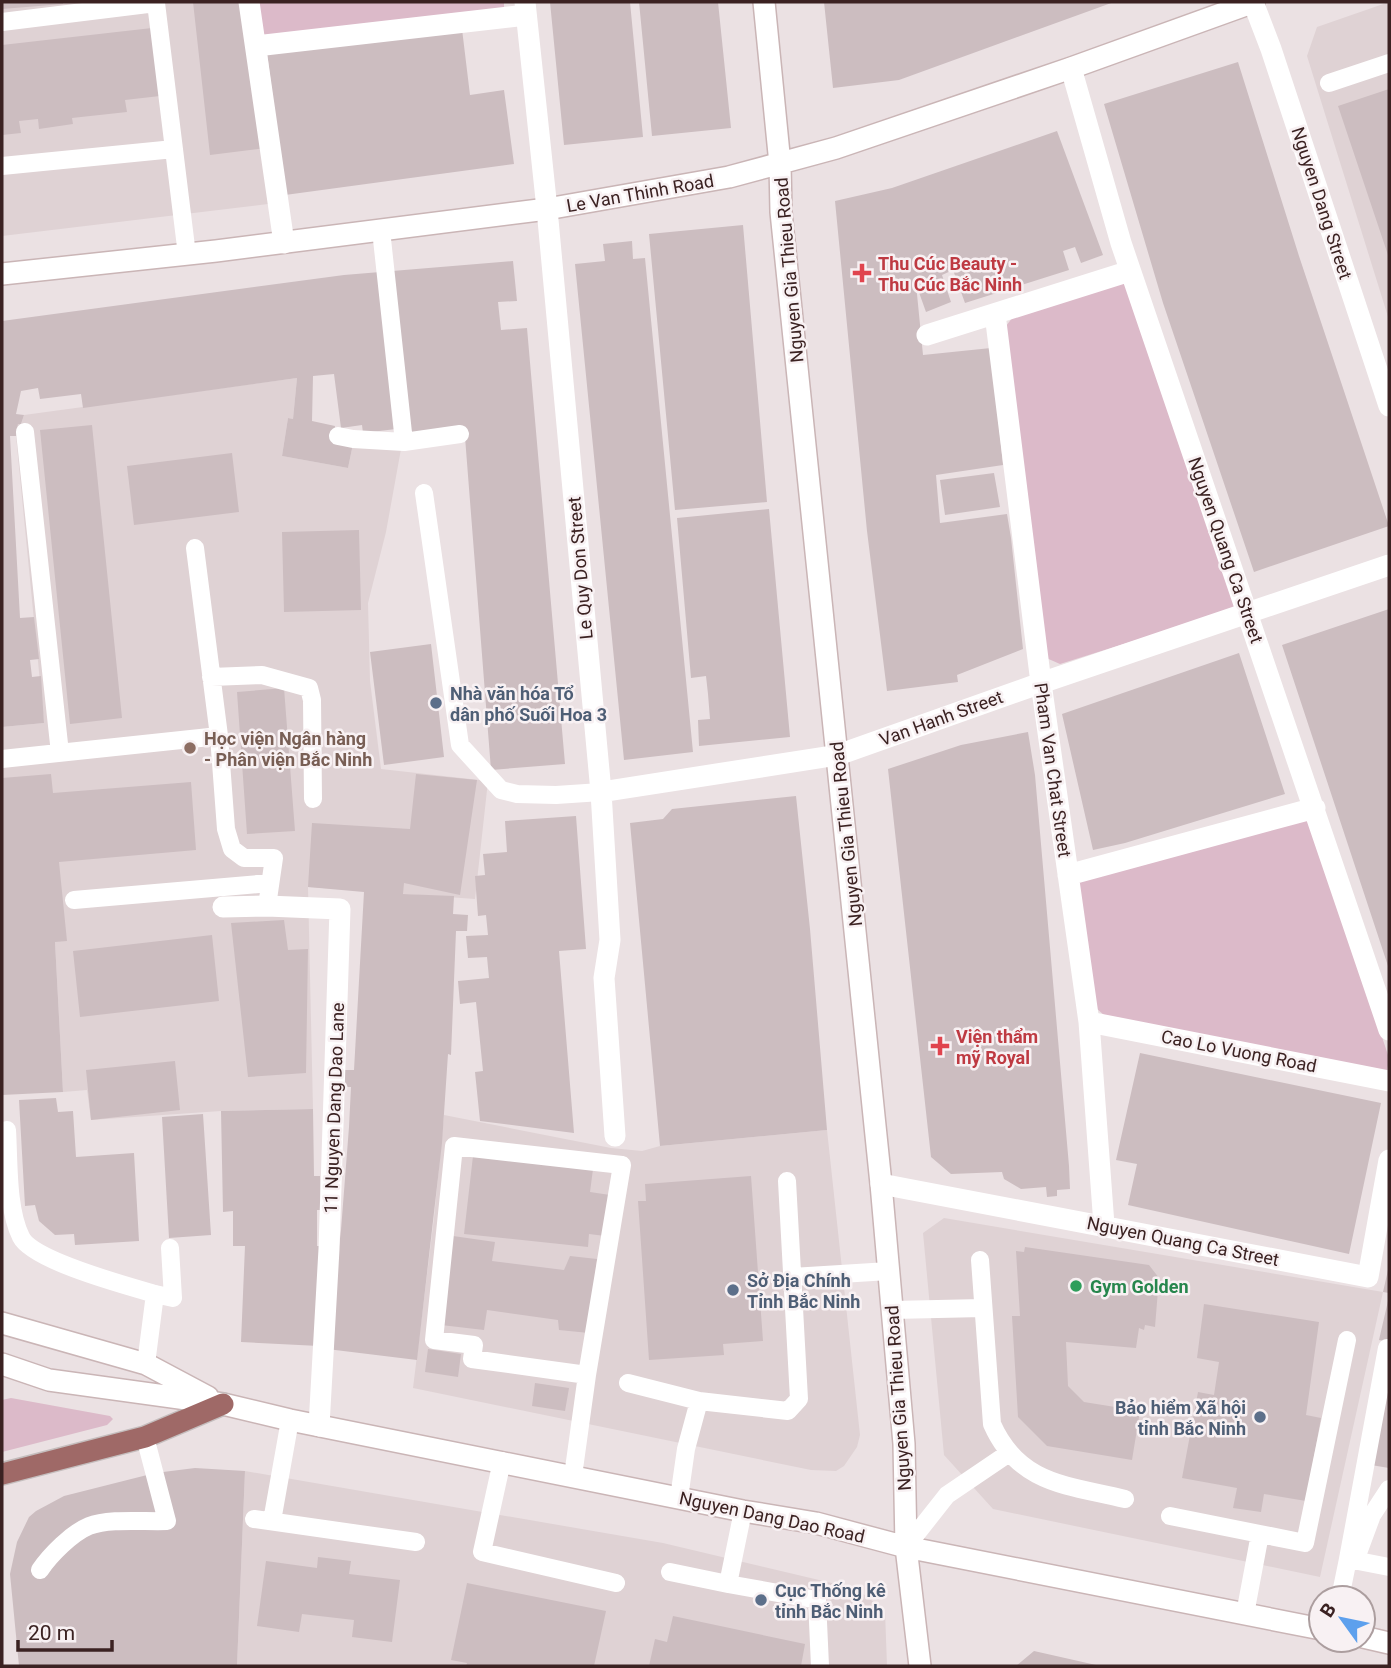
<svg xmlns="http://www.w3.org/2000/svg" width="1391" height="1668" font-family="Roboto,sans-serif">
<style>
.built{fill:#dfd2d4}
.green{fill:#dcbac9}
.building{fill:#ccbdc0}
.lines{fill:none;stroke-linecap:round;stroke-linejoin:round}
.secondary-casing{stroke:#cab5b6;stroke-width:24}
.primary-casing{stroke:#c4bdbd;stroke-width:24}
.lane{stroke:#fff;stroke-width:18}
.street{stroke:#fff;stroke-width:21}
.secondary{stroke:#fff;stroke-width:21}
.primary{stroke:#9f6967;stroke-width:21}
.health-dot{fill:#e0444e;stroke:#f8f1f3;stroke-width:2.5}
.service-dot{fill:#5c6f8a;stroke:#f8f1f3;stroke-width:2.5}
.education-dot{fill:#8d6e63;stroke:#f8f1f3;stroke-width:2.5}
.leisure-dot{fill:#2e9e5b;stroke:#f8f1f3;stroke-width:2.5}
.labels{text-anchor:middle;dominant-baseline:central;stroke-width:5;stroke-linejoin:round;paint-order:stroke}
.street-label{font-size:18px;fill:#3b2222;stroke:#f8f1f3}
.health-label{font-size:18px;font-weight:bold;fill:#be3a42;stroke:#f8f1f3;text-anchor:start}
.service-label{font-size:18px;font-weight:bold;fill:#4e5e75;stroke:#f8f1f3;text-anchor:start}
.education-label{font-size:18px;font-weight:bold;fill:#785e54;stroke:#f8f1f3;text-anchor:start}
.leisure-label{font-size:18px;font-weight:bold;fill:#27864d;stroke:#f8f1f3;text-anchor:start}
</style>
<rect width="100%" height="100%" fill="#ebe1e3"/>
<path class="built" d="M2,2H247L276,203L2,236Z
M1389,2V320L1307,56L1317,27Z
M297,378L293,419L288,418L282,456L348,468L353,444L401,449L386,532L368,603L370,681L381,769L488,781L475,899L308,887L313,1109L221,1111L91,1120L87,1090L63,1092L55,942L2,947V727L44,723L16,436L18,424H21L24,415Z
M444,1115L611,1148L642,1151L660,1146L827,1130L860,1435L857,1447L844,1466L836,1471L811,1470L413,1388L434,1218Z
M944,1218L1383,1292L1320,1577L993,1509L944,1455L923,1233Z
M245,1471L663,1543L857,1589L885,1611L887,1666H237Z"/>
<path class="green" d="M253,2H504V7L497,13L263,40Z
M1124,277L1238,608L1060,664L1044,657L1006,326L1016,313Z
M1303,816L1310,821L1389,1058L1387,1072L1104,1015L1096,1008L1079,883L1082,876Z
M11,1398L110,1416L113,1419L107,1425L2,1452V1400Z"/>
<path class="building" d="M2,2H63V4L2,9Z
M193,2H245L266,148L210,155Z
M550,2H630L643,137L564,145Z
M639,2H718L731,128L652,136Z
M824,2H1114L899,80L833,88Z
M152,28L160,96L125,100L127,112L72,118L73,124L39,129L38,119L19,121L21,133L2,135V45Z
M462,29L470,95L504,90L514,164L285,195L267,52Z
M1238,62L1299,256L1389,526L1254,572L1163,303L1104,104Z
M1389,89V258L1338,106Z
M1057,131L1103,255L1081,263L1075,247L1063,251L1069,270L965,303L953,270L942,275L951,302L926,312L916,284L923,355L991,348L1003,465L936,475L940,523L1007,514L1011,538L1023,649L957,675L958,682L887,691L867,531L835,201L892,188Z
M743,225L767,502L675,510L649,234Z
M632,241L633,259L645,258L693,752L624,760L575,264L605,261L603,244Z
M513,261L517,301L498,302L501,330L527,328L565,764L491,770L465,437L405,435L404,428L363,433L362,425L341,428L334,374L313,376L312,421L335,426L333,440L353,444L348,468L282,456L288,418L293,419L297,378L83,408L81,394L40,399L38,388L21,391L16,414L24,415L21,424H18L16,436H10L20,618L34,617L39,659L30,660L32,677L41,676L44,723L2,727V321L344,275Z
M92,425L122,718L70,724L40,430Z
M232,453L239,512L134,525L127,466Z
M994,473L1000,507L945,515L940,480Z
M769,509L790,737L699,746L698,720L710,719L708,694L706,676L691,678L677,518Z
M359,530L361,610L284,612L282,532Z
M1389,609V969L1282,645Z
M431,644L444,757L384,765L370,652Z
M1239,653L1285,794L1125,843L1093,850L1062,714Z
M284,688L295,831L247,834L237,692Z
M1028,732L1035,775L1069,1166L1070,1189L1057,1190V1196L1047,1197L1046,1187L1021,1189L1004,1179L1002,1172L951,1174L931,1157L888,769L961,745Z
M51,774L53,793L191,782L196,850L59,862L67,941L55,942L63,1092L2,1095V778Z
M416,774L477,780L460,895L404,883L403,894L454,896L453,914L468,915L467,931H456L451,1055L448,1054L442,1143L417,1360L327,1349L341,1230L349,1127L351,1087H341L342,1070H354L364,892L308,887L312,823L410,829Z
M796,796L810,929L827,1130L660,1146L630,823L663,819L672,809Z
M576,816L586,949L559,951L574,1133L480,1121L475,1072L483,1071L476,1002L460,1004L458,981L489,978L487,957L468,958L466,936L488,935L486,915L478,916L475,876L485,875L483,854L507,852L505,821Z
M284,920L288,950L308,949L306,1073L248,1077L231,923Z
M212,935L219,1001L80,1017L73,951Z
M1140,1053L1381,1103L1349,1254L1128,1205L1137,1164L1116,1160Z
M175,1061L180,1110L91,1120L86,1070Z
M56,1098L58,1112L73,1111L76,1157L134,1153L139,1241L75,1245L74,1234L55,1235L39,1221L35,1205L25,1206L19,1100Z
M313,1109L314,1176H320L321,1210H317V1246H324L319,1346L241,1342L245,1246H233V1211L223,1212L221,1111Z
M203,1114L211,1235L169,1238L162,1117Z
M473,1156L593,1169L590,1192L610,1195L605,1236L589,1234L588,1247L464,1234Z
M751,1176L763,1341L723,1344L724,1355L649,1360L638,1201H646L645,1184Z
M453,1236L495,1242L492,1261L564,1270L570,1256L597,1259L589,1333L559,1330L558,1320L487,1310L484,1330L441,1325Z
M1025,1247L1149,1265L1159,1278L1155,1327L1145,1325L1144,1330L1139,1328L1136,1348L1066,1342L1068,1386L1084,1402L1140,1411L1132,1460L1047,1446L1018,1417L1012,1316H1020L1016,1251L1024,1252Z
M1388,1270H1389V1293L1383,1292Z
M1388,1301H1389V1342L1379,1340Z
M1204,1304L1319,1322L1306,1415L1321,1418L1306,1501L1264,1494L1261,1512L1233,1508L1237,1488L1182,1478L1198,1392L1214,1395L1219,1362L1197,1358Z
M428,1349L461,1354L458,1377L425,1372Z
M1389,1379V1468L1371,1465Z
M535,1383L569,1388L565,1411L532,1406Z
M195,1468L245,1471L237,1666H19L10,1574L17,1542L29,1517L36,1511L64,1496L155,1473Z
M318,1557L351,1561L349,1574L400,1580L392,1642L352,1637L354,1620L302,1614L299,1632L257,1626L266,1561L317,1568Z
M467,1583L606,1611L594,1666H466L467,1663L451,1660Z
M673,1616L805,1644L801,1666H649L655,1639L667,1642Z
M1034,1651L1096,1665V1666H1016Z"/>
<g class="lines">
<g class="secondary-casing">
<path id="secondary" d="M764,2L780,164L781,212L881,1184L904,1444L906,1547L920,1666
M2,274L216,251L547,209L729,177L836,148L1071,68L1254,2
M2,1323L146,1364L208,1397
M2,1364L49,1380L223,1404L290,1420L743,1511L816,1523L906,1547L1321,1629
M1363,1637L1389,1643"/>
</g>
<g class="primary-casing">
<path id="primary" d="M2,1474L145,1437L223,1404"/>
</g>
<path class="lane" d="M2,22L156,3L187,255
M1329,83L1389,63
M2,166L174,149
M25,432L60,753
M338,436L353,439L404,442L381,230
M404,442L460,434
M424,493L460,745L501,790L517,794L556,795L601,792
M195,548L219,736L226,829L232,849L244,858H274L267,906
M211,677L262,675L309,688L312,700L313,799
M2,759L219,736
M74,900L270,883
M7,1130C9,1163 7,1209 21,1237C33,1261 128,1286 155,1294L146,1364
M980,1260L992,1424C1019,1485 1068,1485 1125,1499
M792,1277L889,1271
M155,1294L173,1298L170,1248
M892,1310L983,1308
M1389,1348H1387L1348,1559L1389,1567
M628,1383L699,1401L686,1449L679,1498
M699,1401L788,1411L799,1399L787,1181
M502,1461L482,1552L616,1583
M573,1476L587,1375L622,1165L454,1146L434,1340L474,1345L472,1359L587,1375
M1170,1516L1260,1534
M254,1519L416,1542
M272,1521L290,1420
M906,1547L947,1495L1009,1453
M1359,1550L1372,1515L1389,1489
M40,1570C50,1555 72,1533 89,1526C109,1518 145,1522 167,1521L145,1437
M670,1572L728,1584L743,1511
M728,1584L817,1600L820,1666
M1340,1598L1348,1559
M1245,1614L1260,1534L1305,1543L1347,1340"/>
<path class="street" d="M249,2L284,243
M525,2L547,209L601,792L610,940L604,978L615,1136
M1253,2L1271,49L1389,406
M256,46L526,15
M1071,68L1121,243L1389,1030
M995,314L1041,683L1089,1022L1104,1225
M927,335L1130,271
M601,792L838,755L1041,683L1389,565
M1068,875L1315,808
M223,907L267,906L340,909L329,1249L319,1426
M1089,1022L1389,1081
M881,1184L1368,1277L1389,1160"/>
<use href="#secondary" class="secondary"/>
<use href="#primary" class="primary"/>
</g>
<g class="health-dot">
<path d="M858.5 262.5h7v7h7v7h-7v7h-7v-7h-7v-7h7z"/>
<path d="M936.5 1035.5h7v7h7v7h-7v7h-7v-7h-7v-7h7z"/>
</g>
<g class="service-dot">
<circle cx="436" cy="703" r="7"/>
<circle cx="733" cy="1290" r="7"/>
<circle cx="1260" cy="1417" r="7"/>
<circle cx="761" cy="1600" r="7"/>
</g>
<circle class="education-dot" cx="190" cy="748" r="7"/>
<circle class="leisure-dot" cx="1076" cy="1286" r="7"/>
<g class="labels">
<g class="street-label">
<text transform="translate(640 193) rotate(-10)">Le Van Thinh Road</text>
<text transform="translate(1322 203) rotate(72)">Nguyen Dang Street</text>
<text transform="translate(789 270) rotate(-95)">Nguyen Gia Thieu Road</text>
<text transform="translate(1226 550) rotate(71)">Nguyen Quang Ca Street</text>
<text transform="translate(580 568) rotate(-95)">Le Quy Don Street</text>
<text transform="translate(941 718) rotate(-20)">Van Hanh Street</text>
<text transform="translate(1053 770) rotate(82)">Pham Van Chat Street</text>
<text transform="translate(846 834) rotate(-96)">Nguyen Gia Thieu Road</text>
<text transform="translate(1239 1051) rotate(11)">Cao Lo Vuong Road</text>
<text transform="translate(334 1108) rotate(-88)">11 Nguyen Dang Dao Lane</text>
<text transform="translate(1183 1241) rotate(11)">Nguyen Quang Ca Street</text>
<text transform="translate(898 1398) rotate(-94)">Nguyen Gia Thieu Road</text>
<text transform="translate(772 1517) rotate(12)">Nguyen Dang Dao Road</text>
</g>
<g class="health-label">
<text x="878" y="263">Thu Cúc Beauty -<tspan x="878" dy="21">Thu Cúc Bắc Ninh</tspan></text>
<text x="956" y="1036">Viện thẩm<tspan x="956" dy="21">mỹ Royal</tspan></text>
</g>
<g class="service-label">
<text x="450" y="693">Nhà văn hóa Tổ<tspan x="450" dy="21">dân phố Suối Hoa 3</tspan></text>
<text x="747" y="1280">Sở Địa Chính<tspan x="747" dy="21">Tỉnh Bắc Ninh</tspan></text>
<text x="1246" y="1407" text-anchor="end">Bảo hiểm Xã hội<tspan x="1246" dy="21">tỉnh Bắc Ninh</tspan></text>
<text x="775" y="1590">Cục Thống kê<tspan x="775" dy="21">tỉnh Bắc Ninh</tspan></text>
</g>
<g class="education-label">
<text x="204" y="738">Học viện Ngân hàng<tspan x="204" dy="21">- Phân viện Bắc Ninh</tspan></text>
</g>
<g class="leisure-label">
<text x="1090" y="1286">Gym Golden</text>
</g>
</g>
<rect width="1391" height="1668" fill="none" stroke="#3b2222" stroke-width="7"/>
<g transform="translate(1342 1619) rotate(303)"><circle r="33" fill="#f8f1f3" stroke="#ac9e9f" stroke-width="2"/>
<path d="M0-5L12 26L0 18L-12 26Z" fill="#5da0ed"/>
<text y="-10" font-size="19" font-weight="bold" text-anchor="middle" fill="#3b2222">B</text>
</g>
<path d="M18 1640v10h94v-10" fill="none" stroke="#3b2222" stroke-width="3.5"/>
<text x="28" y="1640" font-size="21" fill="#3b2222" stroke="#f8f1f3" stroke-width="5" paint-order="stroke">20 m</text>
</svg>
